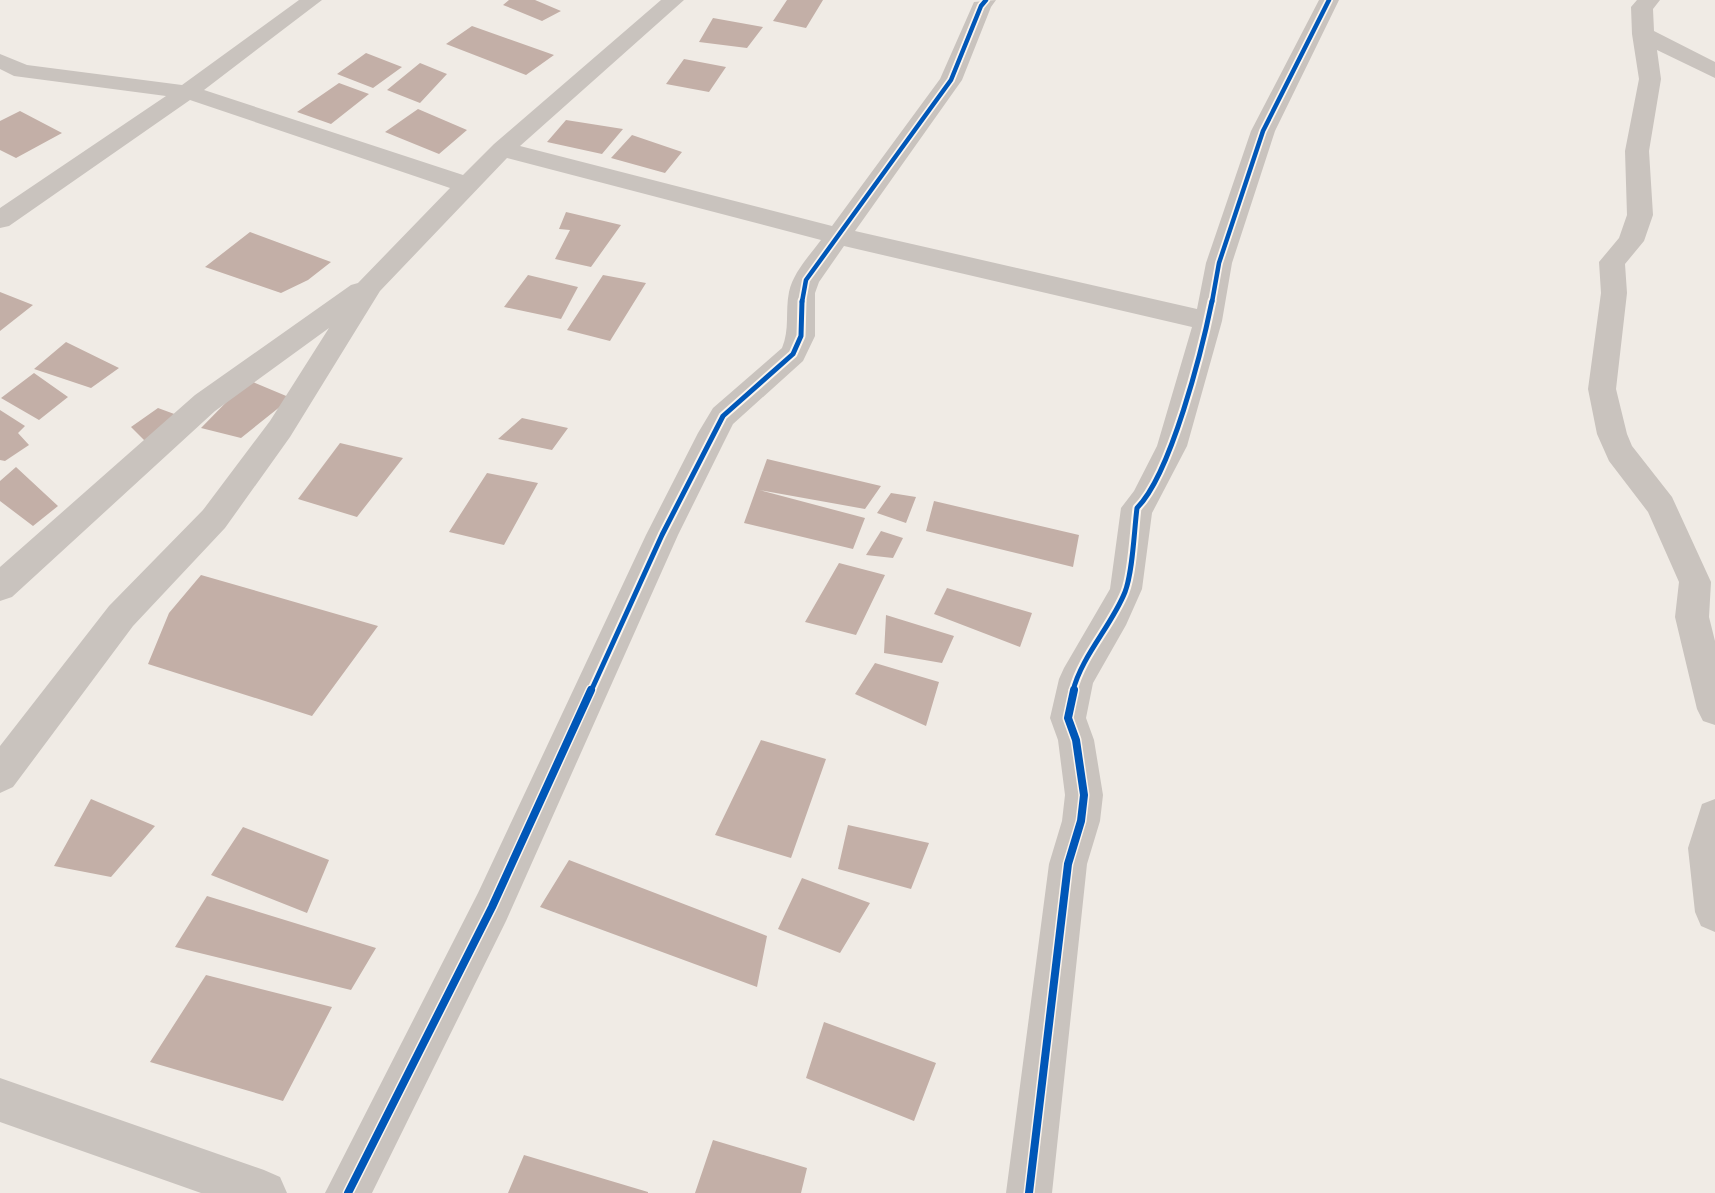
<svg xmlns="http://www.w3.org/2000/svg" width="1715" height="1193" font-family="'DM Sans',sans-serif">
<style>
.building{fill:#c3afa7}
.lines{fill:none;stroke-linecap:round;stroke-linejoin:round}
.minor{fill:#c9c3be;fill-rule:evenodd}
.cycleway-far2-casing{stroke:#fbf5ee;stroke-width:8}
.cycleway-far1-casing{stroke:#fbf5ee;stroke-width:9}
.cycleway-casing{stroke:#fbf5ee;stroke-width:11}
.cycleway-far2{stroke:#0057b8;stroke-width:4.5}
.cycleway-far1{stroke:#0057b8;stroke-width:5}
.cycleway{stroke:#0057b8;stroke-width:8}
</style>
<rect width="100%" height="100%" fill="#f0ebe5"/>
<path class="building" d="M509,0H535L561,11L542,21L503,5Z
M787,0H823L806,28L773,21Z
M713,18L763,27L747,48L699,42Z
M472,26L554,55L526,75L446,44Z
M366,53L402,67L373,88L337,74Z
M684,59L726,67L709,92L666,84Z
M420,63L447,74L420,103L387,90Z
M339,83L369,94L331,124L297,112Z
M418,109L467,130L439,154L385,132Z
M20,111L62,133L16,158L0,150V121Z
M566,120L623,129L602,154L547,142Z
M632,135L682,152L665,173L611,158Z
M566,212L621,225L591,267L555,259L570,230L559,229Z
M250,232L331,262L308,280L281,293L205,267Z
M528,275L578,287L561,319L504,307Z
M603,275L646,283L610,341L567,330Z
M0,292L33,305L0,331Z
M66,342L119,368L91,388L34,369Z
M34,373L68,397L39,420L1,398Z
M248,380L291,398L241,438L201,428Z
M158,408L177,415L147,443L131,427Z
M0,410L25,426L18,433L29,445L5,461L0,460Z
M522,418L568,428L552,450L498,439Z
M340,443L403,458L357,517L298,499Z
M767,459L881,486L865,509L759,490L865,518L853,549L744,523Z
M16,467L58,506L33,526L0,501V481Z
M487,473L538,483L504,545L449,532Z
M891,493L916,497L906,523L877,513Z
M934,501L1079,535L1073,567L926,531Z
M881,531L903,538L893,558L866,555Z
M839,563L885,575L856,635L805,622Z
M201,575L378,626L312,716L148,664L169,613Z
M947,588L1032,613L1020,647L934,614Z
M886,615L954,636L942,663L884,653Z
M875,663L939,682L926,726L855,694Z
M761,740L826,759L791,858L715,835Z
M91,799L155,826L111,877L54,866Z
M848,825L929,843L911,889L838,869Z
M243,827L329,860L307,913L211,875Z
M569,860L767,936L757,987L540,907Z
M802,878L870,903L840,953L778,929Z
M207,896L376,948L351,990L175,947Z
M206,975L332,1007L283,1101L150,1062Z
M824,1022L936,1063L914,1121L806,1078Z
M713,1140L807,1168L801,1193H695Z
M524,1155L648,1192V1193H508Z"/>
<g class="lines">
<path class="minor" d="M299,0H322L204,90L463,175L494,144L661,0H684L520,146L832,226L940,79L974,2L996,0L991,7L962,80L855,231L1197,309L1206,263L1251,131L1319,0H1339L1275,131L1232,263L1222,321L1187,446L1152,513L1142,589L1126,625L1093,683L1086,718L1094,740L1103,795L1100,821L1087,864L1052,1193H1006L1049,864L1062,821L1065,795L1058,740L1050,718L1059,679L1064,668L1110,589L1121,508L1134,491L1157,446L1192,327L844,246L819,282L815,293V336L803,361L733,424L723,444L678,535L506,921L372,1193H325L478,893L646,535L698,433L713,408L782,348C790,329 785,312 789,292C793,273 809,256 821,240L507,158L380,291L290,437L225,528L133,626L13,787L0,793V746L109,606L203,510L270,421L329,328L215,411L12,597L0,601V567L195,395L351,285L358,283L450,188L190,100L9,226L0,228V208L166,96L14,76L0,69V54L27,65L182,85Z
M1637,0H1660L1653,9L1654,31L1715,62V78L1657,50L1661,79L1649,151L1653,215L1644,241L1625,264L1627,293L1616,389L1627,434L1632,446L1672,497L1711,582L1709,617L1715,641V725L1703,721L1697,709L1675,617L1679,582L1648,512L1609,461L1597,434L1588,389L1601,293L1599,262L1619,238L1627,215L1625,151L1639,79L1632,34L1631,7Z
M1715,799V932L1701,926L1695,912L1688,848L1702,804Z
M0,1078L264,1170L280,1177L287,1193H201L0,1122Z"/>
<g class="cycleway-far2-casing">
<path id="cycleway-far2" d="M802,302L806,280L951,80L981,6L986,0
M1212,302L1219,263L1263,131L1329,0"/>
</g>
<g class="cycleway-far1-casing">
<path id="cycleway-far1" d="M591,691L662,535L723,416L793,354L801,336L802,301
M1073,691C1081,657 1112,625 1125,592C1133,571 1134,531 1137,508C1171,474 1202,350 1212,301"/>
</g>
<g class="cycleway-casing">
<path id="cycleway" d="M348,1193L492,907L591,690
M1029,1193L1068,864L1081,821L1084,795L1076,740L1068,718L1074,690"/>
</g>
<use href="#cycleway-far2" class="cycleway-far2"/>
<use href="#cycleway-far1" class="cycleway-far1"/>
<use href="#cycleway" class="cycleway"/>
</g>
</svg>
